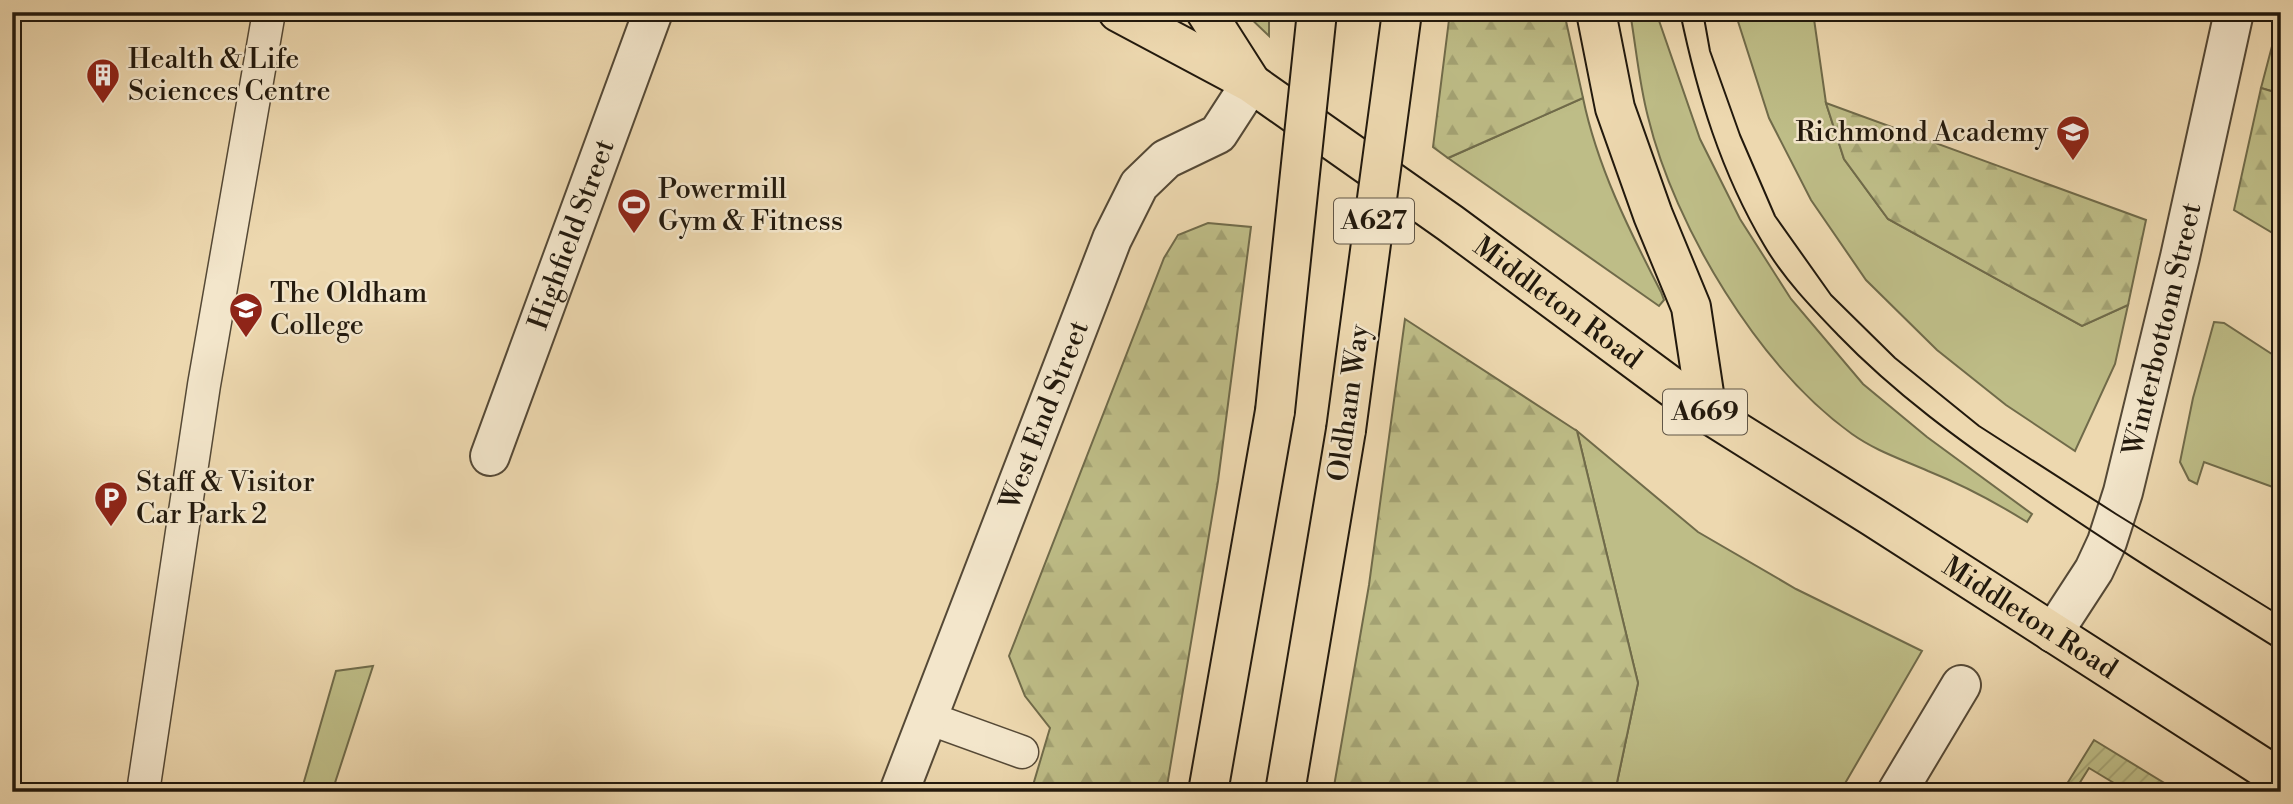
<svg xmlns="http://www.w3.org/2000/svg" width="2293" height="804" font-family="'Libre Bodoni',serif">
<style>
.grass{fill:#bebd87;stroke:#706b4a;stroke-width:2}
.forest{fill:url(#forest-firs);stroke:#706b4a;stroke-width:2}
.garden{fill:url(#garden-furrows);stroke:#706b4a;stroke-width:2}
.lines{fill:none;stroke-linecap:round;stroke-linejoin:round}
.lane-casing{stroke:#554936;stroke-width:35}
.street-casing{stroke:#554936;stroke-width:42}
.primary-casing{stroke:#22190d;stroke-width:42}
.highway-casing{stroke:#22190d;stroke-width:42}
.lane{stroke:#f3e6cb;stroke-width:32}
.street{stroke:#f3e6cb;stroke-width:38}
.primary{stroke:#edd8af;stroke-width:38}
.highway{stroke:#edd8af;stroke-width:38}
.tram{stroke:#22190d;stroke-width:2}
.highway-bridge-casing{stroke:#22190d;stroke-width:42;stroke-linecap:butt}
.highway-bridge{stroke:#edd8af;stroke-width:38}
.labels{text-anchor:middle;dominant-baseline:central;stroke-width:5;stroke-linejoin:round;paint-order:stroke}
.shield{fill:#f3e6cb;stroke:#615646;stroke-width:2}
.shield-label{font-size:26px;font-weight:bold;fill:#22190d}
.poi-label{font-size:28px;fill:#22190d;stroke:#f3e6cb;text-anchor:start}
.street-label{font-size:28px;fill:#22190d;stroke:#f3e6cb}
</style>
<defs>
<pattern id="forest-firs" width="22" height="20" patternUnits="userSpaceOnUse" patternTransform="scale(1.75)"><rect width="22" height="20" fill="#bebd87"/><path d="M5 1l3.5 6h-7zM16 11l3.5 6h-7z" fill="#a3a273"/></pattern>
<pattern id="garden-furrows" width="10" height="10" patternUnits="userSpaceOnUse" patternTransform="scale(1.75)"><rect width="10" height="10" fill="#bebd87"/><path d="M-1 1l2-2M0 10L10 0M9 11l2-2" fill="none" stroke="#a3a273"/></pattern>
</defs>
<rect width="100%" height="100%" fill="#edd8af"/>
<filter id="stains"><feTurbulence type="fractalNoise" baseFrequency=".00286" numOctaves="4"/><feColorMatrix values="0 0 0 0 .2 0 0 0 0 .09 0 0 0 0 .02 0 0 0 .5 -.17"/></filter>
<radialGradient id="worn" r=".72"><stop offset=".6" stop-color="#630" stop-opacity="0"/><stop offset="1" stop-color="#630" stop-opacity=".3"/></radialGradient>
<path class="grass" d="M1244,12H1269V36Z
M1630,12H1656L1700,139L1740,219L1791,299L1863,384L1927,437L2032,514L2027,522C1995,502 1963,485 1928,471C1901,459 1876,451 1852,434C1759,367 1675,228 1648,117C1639,83 1636,47 1630,12Z
M1735,12H1813L1826,103L1844,159L1888,219L2082,326L2128,305L2115,364L2075,451L2006,405L1937,350L1866,280L1811,200L1769,118Z
M2281,12V94L2261,88Z
M1583,98C1597,166 1629,230 1661,292L1664,300L1659,306L1448,158Z
M2214,322L2224,323L2281,360V490L2204,462L2197,484L2189,480L2180,462L2193,398Z
M1577,431L1698,532L1796,589L1922,651L1840,792H1615L1638,683Z
M373,666L332,792H301L336,671Z"/>
<path class="forest" d="M1450,12H1564L1583,98L1448,158L1433,147Z
M2261,88L2281,94V238L2234,210Z
M1826,103L2146,220L2128,305L2082,326L1888,219L1844,159Z
M1208,223L1251,227L1218,481L1166,792H1031L1050,728L1025,696L1009,656L1164,258L1178,235Z
M1405,319L1577,431L1638,683L1615,792H1333L1369,585Z"/>
<path class="garden" d="M2094,740L2179,792H2129L2089,768L2074,792H2062Z"/>
<g class="lines">
<g class="lane-casing">
<path id="lane" d="M928,718L1022,752
M143,792L204,385L269,12"/>
</g>
<g class="street-casing">
<g id="street">
<path id="s1" d="M490,456L653,12"/>
<path id="s2" d="M2053,633L2094,570L2107,542L2123,492L2180,257L2234,12"/>
<path id="s3" d="M899,792L1112,239L1139,185L1166,159L1218,134L1251,83"/>
<path d="M1897,792L1961,685"/>
</g>
</g>
<g class="primary-casing">
<g id="primary">
<path id="s4" d="M1118,12L1251,83L1450,223L1707,413L1873,517L2281,779"/>
<path d="M1206,12L1250,81"/>
<path d="M1596,12L1615,108L1653,215L1691,307L1707,413"/>
</g>
</g>
<g class="highway-casing">
<path id="highway" d="M1208,792L1275,411
M1285,792L1346,430"/>
</g>
<use href="#lane" class="lane"/>
<use href="#street" class="street"/>
<use href="#primary" class="primary"/>
<use href="#highway" class="highway"/>
<path class="tram" d="M1680,12C1697,94 1721,173 1764,245C1783,278 1812,308 1838,335C1895,394 1960,441 2027,487C2110,545 2195,597 2281,651
M1703,12L1710,51L1740,135L1775,216L1831,295L1895,358L1979,426L2116,514L2281,616"/>
<g class="highway-bridge-casing">
<path id="highway-bridge" d="M1275,411L1317,12
M1346,430L1402,12"/>
</g>
<use href="#highway-bridge" class="highway-bridge"/>
</g>
<defs>
<g id="building-pin" transform="scale(1.75)"><path d="M0 17L-7.5 6A9.5 9.5 0 1 1 7.5 6Z" fill="#8f2418" stroke="#f3e6cb"/><path d="M-4-6H4V6H1V3H-1V6H-4ZM-2.5-4.3h1.7v1.8h-1.7ZM.8-4.3h1.7v1.8H.8ZM-2.5-1h1.7V.8h-1.7ZM.8-1h1.7V.8H.8Z" fill="#fff"/></g>
<g id="school-pin" transform="scale(1.75)"><path d="M0 17L-7.5 6A9.5 9.5 0 1 1 7.5 6Z" fill="#8f2418" stroke="#f3e6cb"/><path d="M0-5L7-2L0 1L-7-2ZM-4 1L0 2.5L4 1V4Q0 6-4 4Z" fill="#fff"/></g>
<g id="stadium-pin" transform="scale(1.75)"><path d="M0 17L-7.5 6A9.5 9.5 0 1 1 7.5 6Z" fill="#8f2418" stroke="#f3e6cb"/><path d="M0-5a6.5 5 0 1 0 0 10a6.5 5 0 1 0 0-10ZM-3.5-1.8h7v3.6h-7Z" fill="#fff"/></g>
<g id="university-pin" transform="scale(1.75)"><path d="M0 17L-7.5 6A9.5 9.5 0 1 1 7.5 6Z" fill="#8f2418" stroke="#f3e6cb"/><path d="M0-5L7-2L0 1L-7-2ZM-4 1L0 2.5L4 1V4Q0 6-4 4Z" fill="#fff"/></g>
<g id="parking-pin" transform="scale(1.75)"><path d="M0 17L-7.5 6A9.5 9.5 0 1 1 7.5 6Z" fill="#8f2418" stroke="#f3e6cb"/><path d="M-3.5-5.5H1a3.5 3.5 0 0 1 0 7H-1V5.5H-3.5ZM-1-3.4V-.6H.8a1.4 1.4 0 0 0 0-2.8Z" fill="#fff"/></g>
</defs>
<g fill-rule="evenodd">
<use href="#building-pin" x="103" y="75"/>
<use href="#school-pin" x="2073" y="132"/>
<use href="#stadium-pin" x="634" y="205"/>
<use href="#university-pin" x="246" y="309"/>
<use href="#parking-pin" x="111" y="498"/>
</g>
<g class="labels">
<g class="shield">
<rect x="1334" y="198.5" width="80" height="45" rx="5"/>
<rect x="1663" y="389.5" width="84" height="45" rx="5"/>
</g>
<g class="shield-label">
<text x="1374" y="221">A627</text>
<text x="1705" y="412">A669</text>
</g>
<g class="poi-label">
<text x="128" y="59">Health &amp; Life<tspan x="128" dy="32">Sciences Centre</tspan></text>
<text x="2048" y="132" text-anchor="end">Richmond Academy</text>
<text x="658" y="189">Powermill<tspan x="658" dy="32">Gym &amp; Fitness</tspan></text>
<text x="270" y="293">The Oldham<tspan x="270" dy="32">College</tspan></text>
<text x="136" y="482">Staff &amp; Visitor<tspan x="136" dy="32">Car Park 2</tspan></text>
</g>
<g class="street-label">
<text stroke="none"><textPath href="#s1" startOffset="236">Highfield Street</textPath></text>
<text stroke="none"><textPath href="#s4" startOffset="528">Middleton Road</textPath></text>
<text stroke="none"><textPath href="#s2" startOffset="326">Winterbottom Street</textPath></text>
<text transform="translate(1349 403) rotate(-82)">Oldham Way</text>
<text stroke="none"><textPath href="#s3" startOffset="404">West End Street</textPath></text>
<text stroke="none"><textPath href="#s4" startOffset="1096">Middleton Road</textPath></text>
</g>
</g>
<rect width="2293" height="804" fill="none" stroke="#edd8af" stroke-width="42"/>
<rect x="14" y="14" width="2265" height="776" fill="none" stroke="#22190d" stroke-width="3.5"/>
<rect x="21" y="21" width="2251" height="762" fill="none" stroke="#22190d" stroke-width="2"/>
<rect width="100%" height="100%" filter="url(#stains)"/>
<rect width="100%" height="100%" fill="url(#worn)"/>
</svg>
